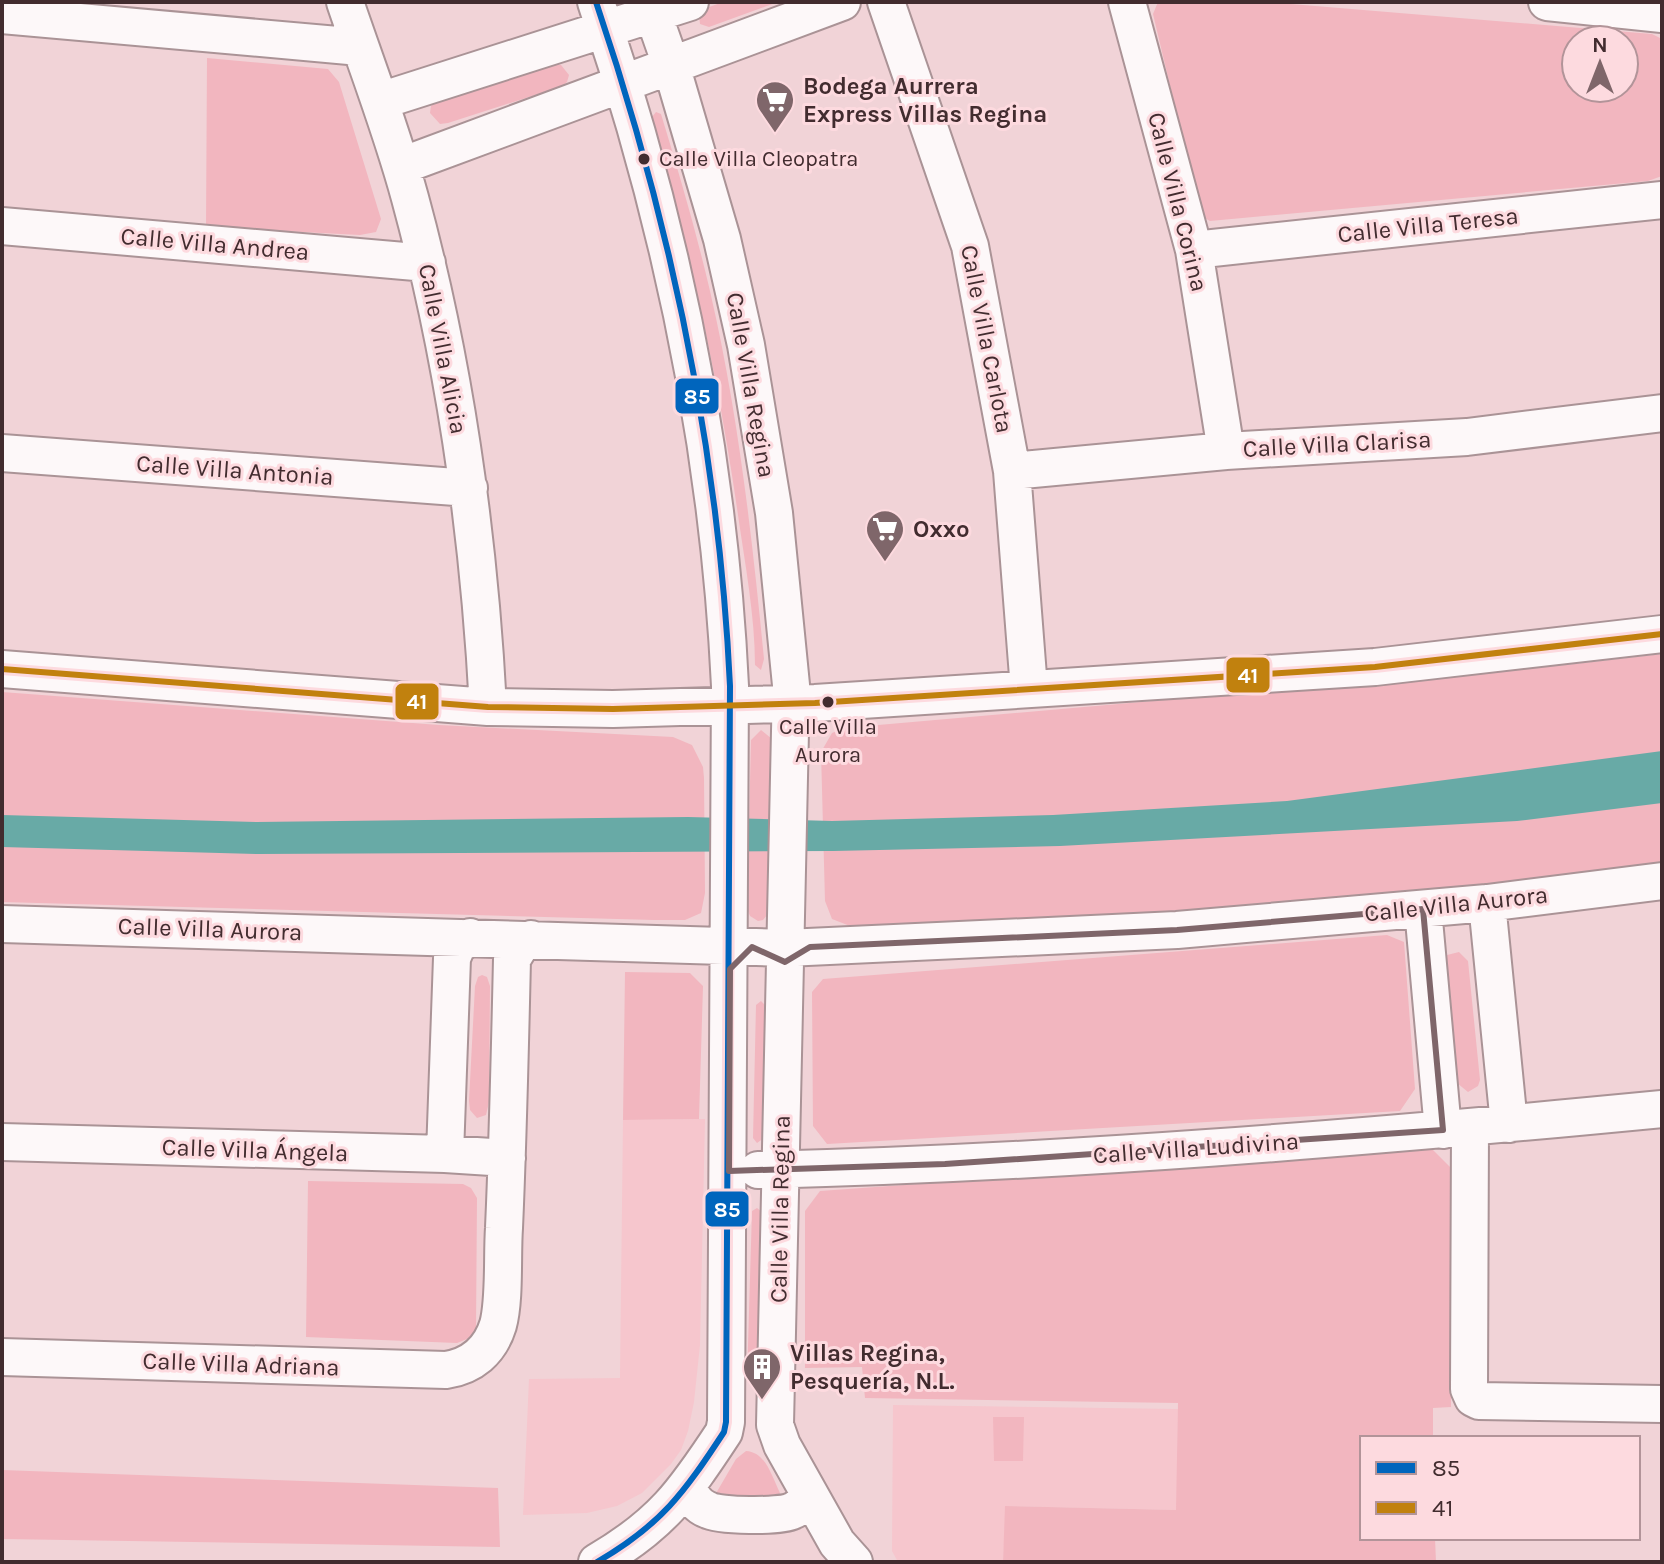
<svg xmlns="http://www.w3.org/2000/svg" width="1664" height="1564" font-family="Karla,sans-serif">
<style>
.built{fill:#f6c6cd}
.green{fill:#f2b6bf;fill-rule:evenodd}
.water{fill:#68aaa6}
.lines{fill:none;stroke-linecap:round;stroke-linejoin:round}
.minor-casing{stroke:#aa9396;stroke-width:40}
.minor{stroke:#fdf8f9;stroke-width:36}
.bus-1-casing{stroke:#fddadf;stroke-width:12}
.bus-2-casing{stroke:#fddadf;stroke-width:12}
.bus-1{stroke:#0065bd;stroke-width:6}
.bus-2{stroke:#c1810e;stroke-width:6}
.marked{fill:none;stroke:#7f666a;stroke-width:6;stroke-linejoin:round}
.bus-dot{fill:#422c2f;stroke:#fddadf;stroke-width:3}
.labels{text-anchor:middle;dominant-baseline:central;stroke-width:6;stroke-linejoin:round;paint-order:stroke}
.bus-label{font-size:22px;fill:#422c2f;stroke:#fddadf;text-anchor:start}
.poi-label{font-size:24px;font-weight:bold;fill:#422c2f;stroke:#fddadf;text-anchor:start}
.street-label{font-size:24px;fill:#422c2f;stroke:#fddadf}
.line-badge{stroke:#fddadf;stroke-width:3}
.badge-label{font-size:22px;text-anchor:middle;font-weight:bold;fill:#fff}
</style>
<rect width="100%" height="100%" fill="#f1d3d7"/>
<path class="built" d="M705,1119L700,1345L694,1402L688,1431L681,1450L671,1464L642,1493L617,1506L587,1513L523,1515L529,1379L620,1378L623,1120Z
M893,1405L1178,1409L1177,1510L1006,1506L1003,1562H898L892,1551Z"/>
<path class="green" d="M723,2H778L709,27L700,24L699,15L701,10Z
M1158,2H1268L1652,34L1662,39V176L1648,181L1210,221L1201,216L1153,14ZM1576,40H1624V88H1576Z
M207,58L328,69L339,82L381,219L376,232L360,235L206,227Z
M553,64L561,65L569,75L567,82L563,86L448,123L440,124L430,113L431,106L436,102Z
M656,112L661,114C679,173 696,231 710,291C738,412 752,536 764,659L761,670L755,665C755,616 745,564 738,515C719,380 689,248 652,117Z
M1662,654V868L1244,908L981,923L850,926L832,919L825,901L821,752L832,733L844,728L1565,665Z
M2,692L439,725L673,737L692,745L703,767L704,778L705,893L701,913L685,920H654L2,902Z
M761,730L772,739V909L763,920L758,921L750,916L747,909L751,740Z
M1387,935L1404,942L1415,1089L1400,1111L827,1144L813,1126L812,992L823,979Z
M1459,952L1468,961L1480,1080L1478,1086L1468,1092L1457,1083L1446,961L1447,955Z
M625,972L690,973L703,986L699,1119L623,1120Z
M482,975L487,977L490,986L489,1102L486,1115L477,1118L470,1110L469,1101L475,986L478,977Z
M761,1001L765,1005L764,1138L757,1143L753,1138L756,1005Z
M1430,1147L1450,1167L1451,1407L1433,1408V1438H1362V1538H1435L1436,1562H1003L1005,1506L1176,1510L1178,1403L865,1398L862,1367L805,1368V1211L820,1191Z
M308,1181L463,1184L471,1188L477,1198L476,1329L472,1337L457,1343L306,1337Z
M757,1208L762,1212L758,1379H747L752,1211Z
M993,1417H1024L1023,1461H994Z
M746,1451C766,1452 772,1477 780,1493L778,1496L728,1498L715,1495L736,1459Z
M2,1470L498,1488L500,1547L2,1539Z"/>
<path class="water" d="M1662,751V803L1517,821L1060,846L833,851L258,854L2,847V815L256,822L688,817L832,821L1053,815L1287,801Z"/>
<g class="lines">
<g class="minor-casing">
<path id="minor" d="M345,2C367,67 392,131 410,198C455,363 479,536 488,707
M596,2C671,223 719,453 730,686L726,1422L724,1432C684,1493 661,1525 597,1562
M649,2L671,65L722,239L746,345L774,513L791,685L775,1425L782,1445L837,1543L854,1562
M886,2L970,246L1012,471L1029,689
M1127,2L1194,250L1226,451
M1547,2L1662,14
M2,15L360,47
M380,101L690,2
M401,166L842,2
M2,226L427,263
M1194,250L1662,200
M2,453L469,488
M1012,471L1226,451L1467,437L1662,413
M2,669L488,707L613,709L815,703L1375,667L1662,634
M1487,903L1509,1124
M1423,909L1443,1130
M2,924L786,948L1177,930L1487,903L1662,881
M1470,1128L1469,1389L1473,1398L1479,1401L1662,1404
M2,1142L445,1154L507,1158
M445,1154L452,958L457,946L470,937
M758,1170C1060,1163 1362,1138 1662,1109
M2,1357L446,1370C472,1366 490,1351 498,1325C505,1300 502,1255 504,1228C508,1138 510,1049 512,959L520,946L531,939
M688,1486C691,1496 697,1506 708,1510C719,1516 780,1517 792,1511C800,1508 805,1500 808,1492"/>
</g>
<use href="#minor" class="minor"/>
<g class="bus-1-casing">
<path id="bus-1" d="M596,2C671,223 719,453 730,686L726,1422L724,1432C684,1493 661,1525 597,1562"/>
</g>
<g class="bus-2-casing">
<path id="bus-2" d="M2,669L488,707L613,709L815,703L1375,667L1662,634"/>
</g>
<use href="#bus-1" class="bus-1"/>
<use href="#bus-2" class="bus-2"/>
</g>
<path class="marked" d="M1423,909L1443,1130L945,1164L729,1171L730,969L752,947L785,962L810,947L1177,930Z"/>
<defs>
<g id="supermarket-pin" transform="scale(2)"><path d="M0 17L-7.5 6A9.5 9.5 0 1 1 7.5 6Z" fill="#7f666a" stroke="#fddadf"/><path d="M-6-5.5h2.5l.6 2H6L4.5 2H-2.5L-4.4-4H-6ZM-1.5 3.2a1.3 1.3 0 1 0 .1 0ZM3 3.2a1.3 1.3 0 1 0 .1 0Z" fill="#fff"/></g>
<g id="building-pin" transform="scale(2)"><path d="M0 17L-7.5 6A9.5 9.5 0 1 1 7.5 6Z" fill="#7f666a" stroke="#fddadf"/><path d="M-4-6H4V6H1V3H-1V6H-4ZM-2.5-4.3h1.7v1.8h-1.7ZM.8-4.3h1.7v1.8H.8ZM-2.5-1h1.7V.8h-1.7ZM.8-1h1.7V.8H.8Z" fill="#fff"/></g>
</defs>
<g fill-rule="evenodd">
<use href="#supermarket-pin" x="775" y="100"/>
<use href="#supermarket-pin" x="885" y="529"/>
<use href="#building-pin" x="762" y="1367"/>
</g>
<g class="bus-dot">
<circle cx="644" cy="159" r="7"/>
<circle cx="828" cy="702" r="7"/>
</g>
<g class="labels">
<g class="bus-label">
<text x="659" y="159">Calle Villa Cleopatra</text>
<text x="828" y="727" text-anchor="middle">Calle Villa<tspan x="828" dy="28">Aurora</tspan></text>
</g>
<g class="poi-label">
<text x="803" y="86">Bodega Aurrera<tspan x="803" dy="28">Express Villas Regina</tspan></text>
<text x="913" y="529">Oxxo</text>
<text x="790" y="1353">Villas Regina,<tspan x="790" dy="28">Pesquería, N.L.</tspan></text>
</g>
<g class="street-label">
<text transform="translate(1178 202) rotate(76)">Calle Villa Corina</text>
<text transform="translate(1428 225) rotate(-6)">Calle Villa Teresa</text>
<text transform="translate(215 244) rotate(5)">Calle Villa Andrea</text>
<text transform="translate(987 339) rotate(79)">Calle Villa Carlota</text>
<text transform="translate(443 349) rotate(79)">Calle Villa Alicia</text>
<text transform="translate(751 385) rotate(80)">Calle Villa Regina</text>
<text transform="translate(1337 444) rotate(-3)">Calle Villa Clarisa</text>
<text transform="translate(235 470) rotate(4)">Calle Villa Antonia</text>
<text transform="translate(1456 904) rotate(-6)">Calle Villa Aurora</text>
<text transform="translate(210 929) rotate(2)">Calle Villa Aurora</text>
<text transform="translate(1196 1148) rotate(-4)">Calle Villa Ludivina</text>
<text transform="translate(255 1150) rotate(2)">Calle Villa Ángela</text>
<text transform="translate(780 1209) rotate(-89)">Calle Villa Regina</text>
<text transform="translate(241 1364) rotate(2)">Calle Villa Adriana</text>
</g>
</g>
<g class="line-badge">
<rect x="674" y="377" width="46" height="38" rx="8" fill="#0065bd"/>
<rect x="1225" y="656" width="46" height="38" rx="8" fill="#c1810e"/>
<rect x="394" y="682" width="46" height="39" rx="8" fill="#c1810e"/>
<rect x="704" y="1190" width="46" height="38" rx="8" fill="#0065bd"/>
</g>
<g class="badge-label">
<text x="697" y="404">85</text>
<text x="1248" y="683">41</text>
<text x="417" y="709">41</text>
<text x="727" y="1217">85</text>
</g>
<rect width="1664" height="1564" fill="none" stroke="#422c2f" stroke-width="8"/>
<rect x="1360" y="1436" width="280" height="104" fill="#fddadf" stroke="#b29499" stroke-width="2"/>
<rect x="1376" y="1462" width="40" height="12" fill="#0065bd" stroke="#b29499" stroke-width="2"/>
<text x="1432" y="1476" font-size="24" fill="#422c2f">85</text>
<rect x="1376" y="1502" width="40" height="12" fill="#c1810e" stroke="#b29499" stroke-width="2"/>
<text x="1432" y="1516" font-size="24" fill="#422c2f">41</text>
<g transform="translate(1600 64)"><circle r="38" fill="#fddadf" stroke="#b29499" stroke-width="2"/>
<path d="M0-6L14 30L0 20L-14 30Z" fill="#7f666a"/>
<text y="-12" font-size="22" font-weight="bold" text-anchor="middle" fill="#422c2f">N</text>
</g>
</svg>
